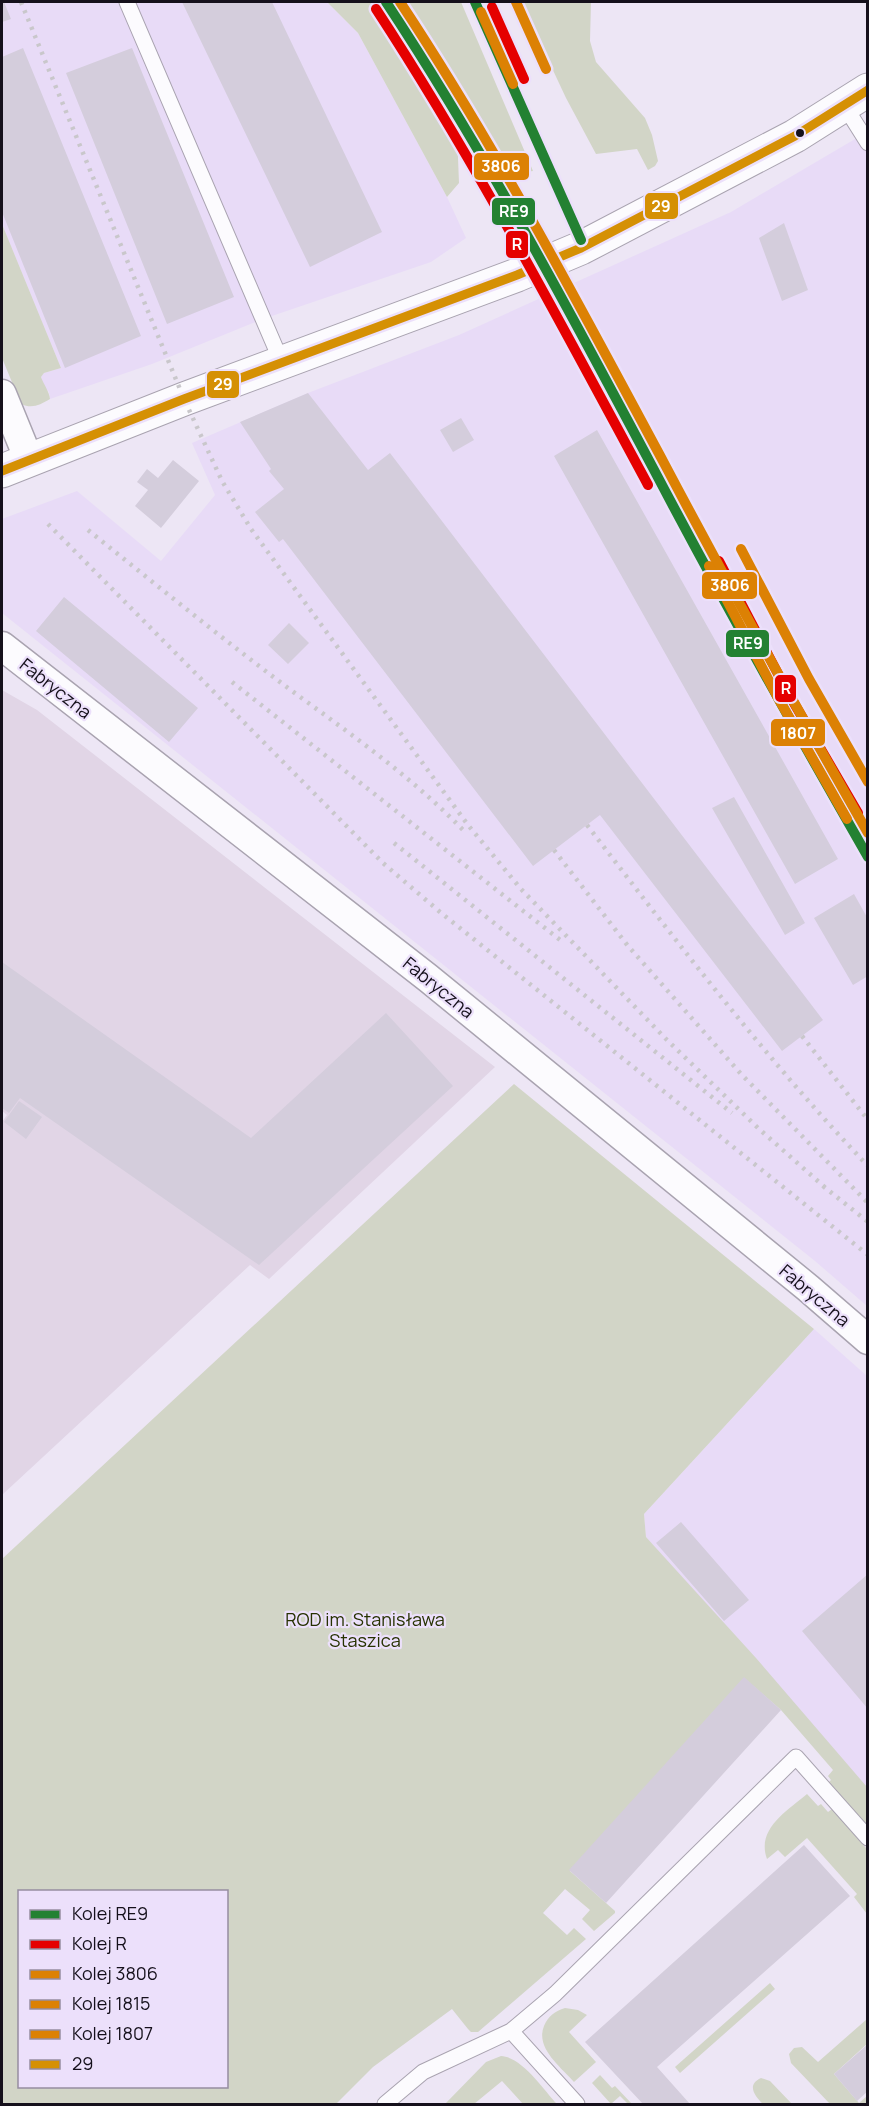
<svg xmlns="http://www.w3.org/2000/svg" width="869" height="2106" font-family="Manrope,sans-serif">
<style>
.commercial{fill:#e1d5e6}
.built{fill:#e8dbf7}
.green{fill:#d2d5c7;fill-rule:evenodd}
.building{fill:#d4cddc}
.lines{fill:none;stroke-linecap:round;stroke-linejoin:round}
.lane-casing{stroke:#a9a3b0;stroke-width:17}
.street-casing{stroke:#a9a3b0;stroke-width:31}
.secondary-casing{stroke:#a9a3b0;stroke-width:35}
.lane{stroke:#fcfbfe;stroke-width:15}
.street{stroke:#fcfbfe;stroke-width:28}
.secondary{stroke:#fcfbfe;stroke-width:33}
.rail{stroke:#c9c7cb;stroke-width:4.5;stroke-dasharray:3 6;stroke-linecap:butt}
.bus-1-casing{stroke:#ece0fb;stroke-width:14}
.bus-1{stroke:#d59004;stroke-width:9}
.rail-1-casing{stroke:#ece0fb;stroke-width:15}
.rail-2-casing{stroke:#ece0fb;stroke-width:15}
.rail-3-casing{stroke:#ece0fb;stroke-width:15}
.rail-4-casing{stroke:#ece0fb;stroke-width:15}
.rail-5-casing{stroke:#ece0fb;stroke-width:15}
.rail-1{stroke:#238132;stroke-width:10}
.rail-2{stroke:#e50000;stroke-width:10}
.rail-3{stroke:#dc8104;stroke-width:10}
.rail-4{stroke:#dc8104;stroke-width:10}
.rail-5{stroke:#dc8104;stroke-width:10}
.bus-dot{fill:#15101b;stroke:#ece0fb;stroke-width:2}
.labels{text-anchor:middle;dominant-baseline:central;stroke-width:4.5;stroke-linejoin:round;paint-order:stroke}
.street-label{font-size:18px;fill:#15101b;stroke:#ece0fb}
.park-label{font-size:18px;fill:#263100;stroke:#ece0fb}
.line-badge{stroke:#ece0fb;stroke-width:2}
.badge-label{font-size:16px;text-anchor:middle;font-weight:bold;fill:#fff}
</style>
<rect width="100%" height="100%" fill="#ede6f5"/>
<path class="commercial" d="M2,690L37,710L495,1067L269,1279L250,1265L2,1495V1122L7,1115L2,1111Z"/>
<path class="built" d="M2,2H327L358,33L447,197L466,238L431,262L263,319L152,364L50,399L49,392L44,387L41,377L44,373L61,368L2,224Z
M867,132V1306L815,1261L2,613V519L77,491L161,561L215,495L192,443L308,393L459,335L731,212Z
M814,1329L867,1376V1790L646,1537L644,1514Z"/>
<path class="green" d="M327,2H374L457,133L459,183L447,197L358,33Z
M404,2H461L533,171L511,174Z
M521,2H591L590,41L596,62L645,118L652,135L658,161L655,166L648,170L637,149L596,154L566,98Z
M2,224L61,368L44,373L41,377C44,385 49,391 50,399C40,405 32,409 21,404L2,358Z
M514,1084L814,1329L644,1514L646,1537L756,1658L867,1787V1825L829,1782L831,1780L828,1776L833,1770L781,1710L744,1678L570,1871L615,1911V1913L594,1931L582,1919L590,1910L565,1889L543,1913L567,1935L574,1928L586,1939L478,2032H471L468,2029L452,2009L373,2067L336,2104H2V1559ZM20,1892H226V2086H20Z
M807,1794L818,1806L821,1804L828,1812L832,1809L867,1849V1914L854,1897L857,1894L807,1838L785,1857L778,1850L767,1859C756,1829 787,1811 807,1794Z
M770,1983L775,1989L680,2073L675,2067Z
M565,2008L578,2010L587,2015L569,2032L596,2062L574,2082C561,2067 535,2048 544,2026C548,2016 555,2011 565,2008Z
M867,2019V2044L834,2074L859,2103L867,2096V2104H830L791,2063L789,2054L794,2048L802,2047L818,2062Z
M501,2056C522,2057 543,2089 557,2104H523L502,2081L474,2104H445L486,2062Z
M600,2075L612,2088L615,2086L632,2104H628L620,2096L611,2104L592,2083Z
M761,2078L770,2081L792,2104H763C755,2096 746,2085 761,2078Z"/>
<path class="building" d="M2,2H4L11,19L2,22Z
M182,2H272L382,232L310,267Z
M23,48L141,336L65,368L2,212V57Z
M132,48L234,297L167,324L66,73Z
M784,223L808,290L782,301L759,238Z
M308,393L368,470L390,453L823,1020L782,1051L600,815L533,866L283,539L279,542L255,512L284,489L269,471L271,469L240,422Z
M461,418L474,440L453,452L440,430Z
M597,430L838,859L795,884L554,456Z
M173,460L199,481L161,528L135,506L148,490L137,482L147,469L158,478Z
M64,597L198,708L169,742L36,631Z
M289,623L309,643L288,664L268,645Z
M734,797L805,923L785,935L712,808Z
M854,894L868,919V976L853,985L814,918Z
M2,962L251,1138L386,1013L453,1086L259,1265L20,1098L9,1113L2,1108Z
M19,1101L42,1117L26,1139L4,1122Z
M681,1522L749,1600L724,1621L656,1543Z
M868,1574V1709L802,1631Z
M744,1677L781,1710L606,1903L569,1870Z
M804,1845L850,1896L657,2067L690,2104H643L585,2042Z
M868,2044V2091L857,2101L834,2074Z"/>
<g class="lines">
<g class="lane-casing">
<path id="lane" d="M127,2L282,363
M844,105L868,143
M511,2031L577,2104
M385,2104L423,2072L511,2031L555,1994L796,1757L868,1838"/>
</g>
<g class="street-casing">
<path id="street" d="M2,394L29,460
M2,646L428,978L808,1288L868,1340"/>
</g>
<g class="secondary-casing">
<path id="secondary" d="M2,471L184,399L517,275L581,248L795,136L868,90"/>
</g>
<use href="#lane" class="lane"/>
<use href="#street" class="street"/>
<use href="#secondary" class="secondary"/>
<path class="rail" d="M21,2L184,399L222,481L251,529L468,825L521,889L667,1040L758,1128L829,1191
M48,524L383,863L440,912L868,1255
M88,530C154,583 220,637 288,688C349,733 411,776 464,831
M232,682L564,943
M587,825C677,942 766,1059 868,1166
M394,843L732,1113
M554,850L628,946L741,1074L868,1203
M802,1036L868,1120
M823,1186L868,1222"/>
<g class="bus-1-casing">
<path id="bus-1" d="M2,471L184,399L517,275L581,248L795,136L868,90"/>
</g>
<use href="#bus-1" class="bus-1"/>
<g class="rail-1-casing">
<path id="rail-1" d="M386,2C485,152 569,310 653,468C722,599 794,728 868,857
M475,2L581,240"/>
</g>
<g class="rail-2-casing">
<path id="rail-2" d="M492,7L524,79
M376,9C476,162 561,324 648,485
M719,561L787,691L858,813"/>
</g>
<g class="rail-3-casing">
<path id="rail-3" d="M400,2C498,150 580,307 664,463C730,588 798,711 868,833"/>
</g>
<g class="rail-4-casing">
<path id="rail-4" d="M516,2L546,69
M741,549L809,679L868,782"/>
</g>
<g class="rail-5-casing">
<path id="rail-5" d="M481,12L513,84
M709,566L777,696L847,819"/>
</g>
<use href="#rail-1" class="rail-1"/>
<use href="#rail-2" class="rail-2"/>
<use href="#rail-3" class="rail-3"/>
<use href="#rail-4" class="rail-4"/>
<use href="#rail-5" class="rail-5"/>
</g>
<circle class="bus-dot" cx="800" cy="133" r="5"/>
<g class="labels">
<g class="street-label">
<text transform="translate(56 688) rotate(38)">Fabryczna</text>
<text transform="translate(439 987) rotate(39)">Fabryczna</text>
<text transform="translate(815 1295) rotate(40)">Fabryczna</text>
</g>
<g class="park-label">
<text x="365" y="1619">ROD im. Stanisława<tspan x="365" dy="21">Staszica</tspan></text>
</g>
</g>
<g class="line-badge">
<rect x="473" y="152" width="57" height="29" rx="6" fill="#dc8104"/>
<rect x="644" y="192" width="35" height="28" rx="6" fill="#d59004"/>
<rect x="491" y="197" width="45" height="29" rx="6" fill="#238132"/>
<rect x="505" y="230" width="24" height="29" rx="6" fill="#e50000"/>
<rect x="206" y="370" width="34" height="29" rx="6" fill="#d59004"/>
<rect x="701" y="571" width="57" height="29" rx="6" fill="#dc8104"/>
<rect x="725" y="629" width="45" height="29" rx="6" fill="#238132"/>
<rect x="774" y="674" width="23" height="29" rx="6" fill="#e50000"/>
<rect x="770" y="718" width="56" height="29" rx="6" fill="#dc8104"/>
</g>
<g class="badge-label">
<text x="501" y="172">3806</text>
<text x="661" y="212">29</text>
<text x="514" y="217">RE9</text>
<text x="517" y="250">R</text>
<text x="223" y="390">29</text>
<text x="730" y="591">3806</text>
<text x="748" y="649">RE9</text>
<text x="786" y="694">R</text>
<text x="798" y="739">1807</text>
</g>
<rect width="869" height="2106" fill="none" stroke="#15101b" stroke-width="6"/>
<rect x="18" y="1890" width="210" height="198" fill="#ece0fb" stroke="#968da1" stroke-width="1.5"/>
<rect x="30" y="1910" width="30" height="9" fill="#238132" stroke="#968da1" stroke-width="1.5"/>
<text x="72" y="1920" font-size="18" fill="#15101b">Kolej RE9</text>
<rect x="30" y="1940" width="30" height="9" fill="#e50000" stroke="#968da1" stroke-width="1.5"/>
<text x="72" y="1950" font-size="18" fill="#15101b">Kolej R</text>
<rect x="30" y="1970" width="30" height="9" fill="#dc8104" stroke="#968da1" stroke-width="1.5"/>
<text x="72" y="1980" font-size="18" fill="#15101b">Kolej 3806</text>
<rect x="30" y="2000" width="30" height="9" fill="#dc8104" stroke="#968da1" stroke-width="1.5"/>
<text x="72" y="2010" font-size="18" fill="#15101b">Kolej 1815</text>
<rect x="30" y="2030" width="30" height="9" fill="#dc8104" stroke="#968da1" stroke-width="1.5"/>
<text x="72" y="2040" font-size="18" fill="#15101b">Kolej 1807</text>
<rect x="30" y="2060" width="30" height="9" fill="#d59004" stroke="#968da1" stroke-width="1.5"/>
<text x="72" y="2070" font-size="18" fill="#15101b">29</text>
</svg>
